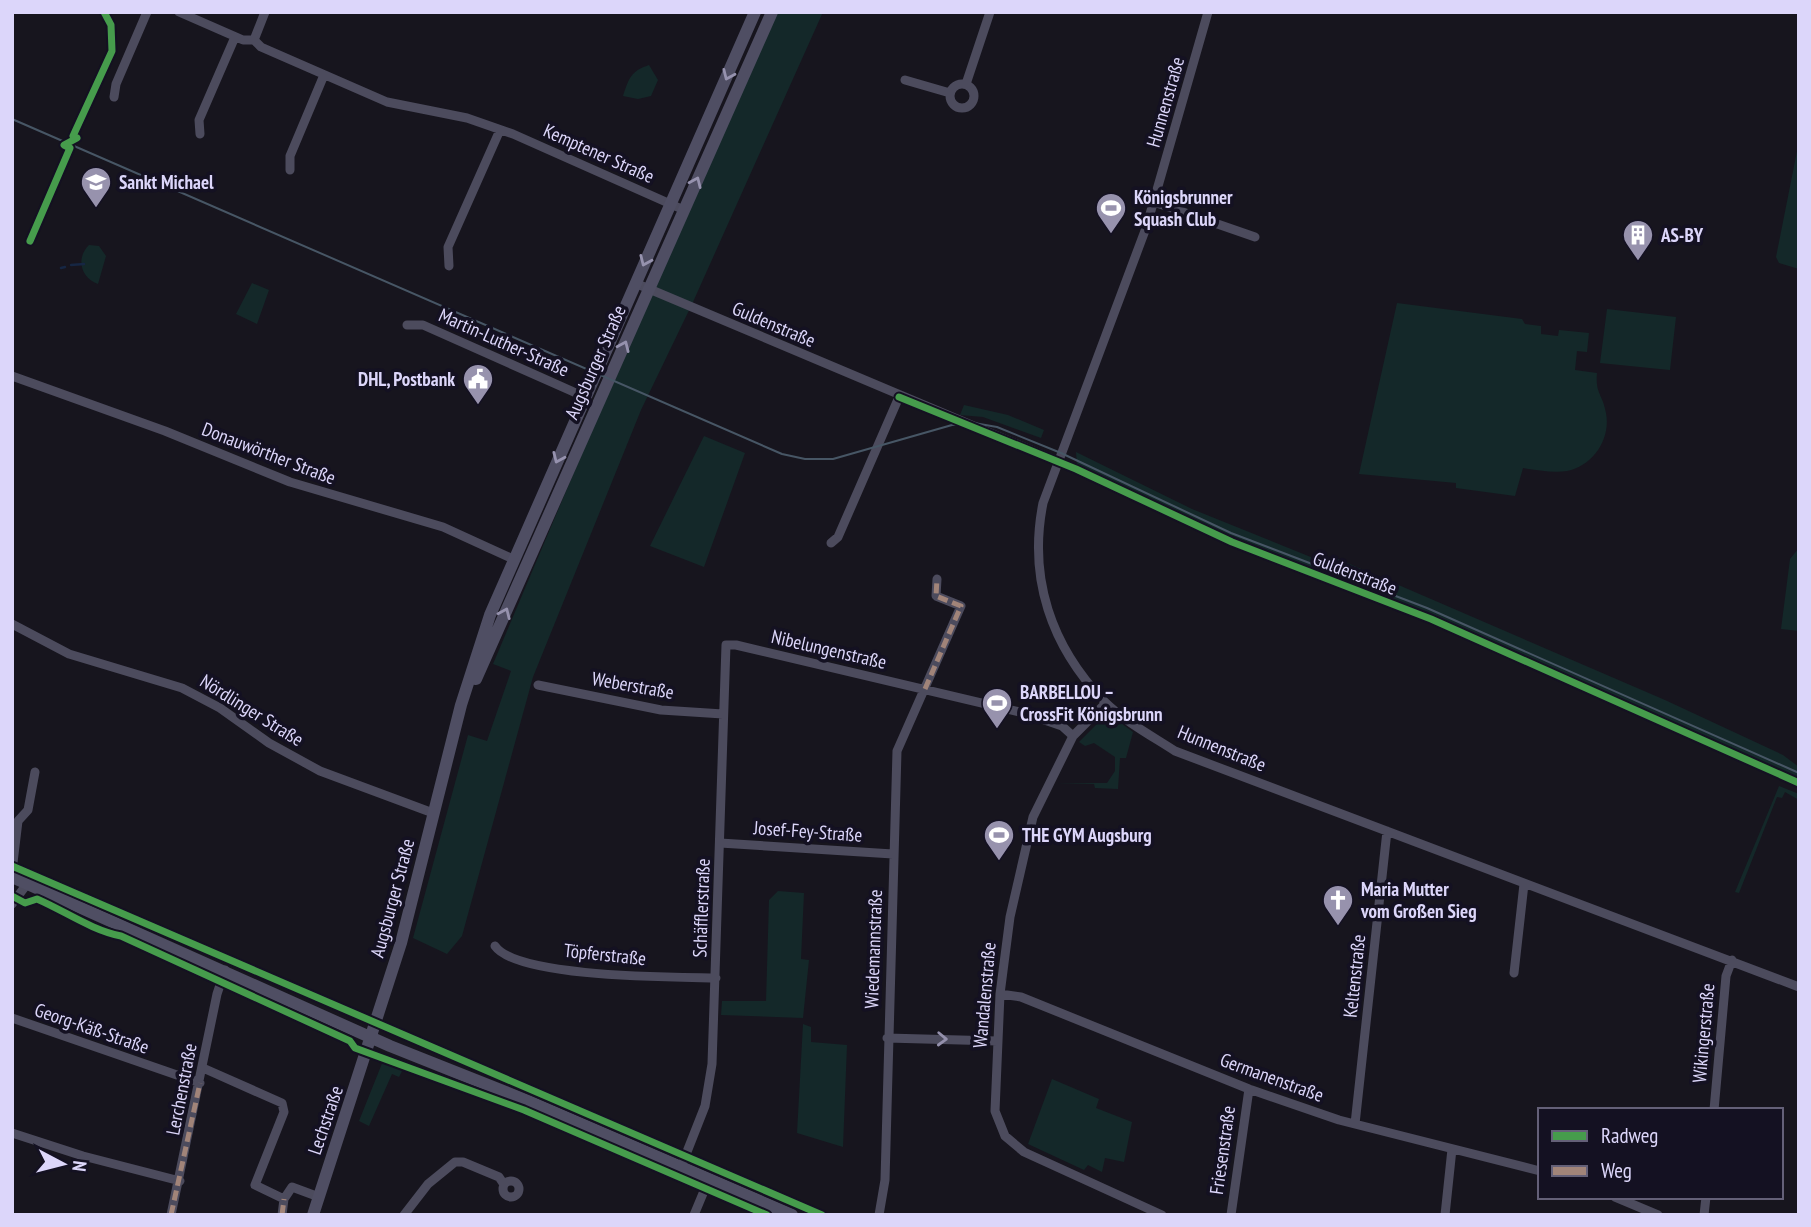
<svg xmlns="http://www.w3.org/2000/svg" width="1811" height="1227" font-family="'PT Sans Narrow',sans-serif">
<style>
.green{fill:#142829}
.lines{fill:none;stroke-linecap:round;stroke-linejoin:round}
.stream{stroke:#162643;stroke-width:2.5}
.street{stroke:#4c4b5d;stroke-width:9}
.secondary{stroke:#4f4e63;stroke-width:12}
.tram{stroke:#475665;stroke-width:2}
.quiet{stroke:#a18479;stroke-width:5;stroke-dasharray:10 5;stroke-linecap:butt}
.cycleway-casing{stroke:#141122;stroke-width:11}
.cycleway{stroke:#469c4c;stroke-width:7}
.oneway{stroke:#9692ae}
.oneway2{stroke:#9490ac}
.labels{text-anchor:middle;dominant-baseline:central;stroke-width:7;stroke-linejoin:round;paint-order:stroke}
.street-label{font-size:19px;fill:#dcd6fa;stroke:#141122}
.poi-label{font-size:19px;font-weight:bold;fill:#dcd6fa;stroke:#141122;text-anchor:start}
</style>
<rect width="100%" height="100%" fill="#17151e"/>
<path class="green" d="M777,12H823L693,302L641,410L533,677L462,936L447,954L413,938L468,735L487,741L511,671L493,664L602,406Z
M649,65L658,80L651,96L638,99L623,96C629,78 631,71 649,65Z
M1799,141V269L1779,263L1776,257Z
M89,245L99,246L106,256L98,284C80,277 76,258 89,245Z
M252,283L269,290L257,324L236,314Z
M1397,303L1522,319L1525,324L1541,326V334L1558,336L1559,330L1589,333L1587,352L1577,351L1575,370L1597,373C1595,394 1603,394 1606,413C1611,439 1593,466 1567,471C1553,473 1537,470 1523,468L1515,496L1456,488V483L1359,474Z
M1607,309L1676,317L1670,370L1600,363Z
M964,405L1008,415L1044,430L1041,438L983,417L960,415Z
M704,436L745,453L704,567L650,546Z
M1076,452L1192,509L1328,564L1324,573L1213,528L1077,465Z
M1799,548V631L1781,629L1790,559Z
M1336,558L1665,700L1783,755L1799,767V778L1459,626L1333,577Z
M1114,718L1133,732L1126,758H1120L1118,789L1095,788L1094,784L1057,783H1107L1115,771V757L1094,743L1085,746L1079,742L1100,721Z
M1779,786L1799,794V800L1785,792L1782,798L1777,797L1739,893L1735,892Z
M778,891L804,893L801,959L809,960L803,1018L721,1015L722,1001H766L769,900Z
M803,1024L811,1027V1042L847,1045L843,1147L797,1133Z
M383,1061L404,1067L399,1077L392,1074L369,1126L359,1121Z
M1052,1079L1099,1099L1096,1108L1132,1122L1124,1162L1105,1158L1102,1172L1088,1165L1084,1170L1028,1144Z"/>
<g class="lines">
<path class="stream" d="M71,265L84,264
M61,268L65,267"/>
<path class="street" d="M179,12L243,40H254L261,47L387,102L467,118L513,134L684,210
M1208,12L1146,228L1043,503C1028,578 1051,646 1104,701C1124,721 1152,736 1175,751L1799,987
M254,40L265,12
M905,80L950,93
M950 96a12 12 0 1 1 24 0a12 12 0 1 1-24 0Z
M966,84L990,12
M114,97L116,84L147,12
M200,134L199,120L235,37
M290,170V156L324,75
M1154,202L1255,237
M449,266L448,247L500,130
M635,283L1076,469L1232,542L1431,619L1799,783
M407,325H423L585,397
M12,376L165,431L290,482L443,527L513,559
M831,543L838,537L899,397
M12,624L69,654L182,688L220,708L269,743L320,771L433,813
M538,685L661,710L723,714
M1106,703L1073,736L1033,817L1010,917L1000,994L995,1111L1005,1136L1024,1152L1162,1215
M720,843L893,854
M12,871L18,821L28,810L35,772
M12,904L27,884
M495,946C517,978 676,977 716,978
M1514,973L1524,884
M1000,994L1021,997L1249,1089L1339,1120L1540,1171
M12,1018L200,1083
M887,1038L997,1041
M203,1068L282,1103L284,1112L255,1185L284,1199L292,1187L319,1197
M1714,1110L1726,976L1732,960
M1355,1124L1387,831
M12,1133L83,1156L180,1181
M681,1167L705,1106L712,1064L726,645H736L1024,713L1062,726L1073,736
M503 1189a8 8 0 1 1 16 0a8 8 0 1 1-16 0Z
M1615,1197L1658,1215
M171,1215L217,994L225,970
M282,1215L284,1199
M404,1215L428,1184L455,1162H463L499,1177L503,1183
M694,1215L709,1179
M879,1215L885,1180L897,751L961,606L936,596L937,579
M1231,1215L1249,1089
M1445,1215L1452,1149
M1704,1215L1706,1197"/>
<path class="secondary" d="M476,679L772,12
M12,877L390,1046L528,1101L792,1215
M313,1215L401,943L461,705L490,615L755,12"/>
<path class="tram" d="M12,119L782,454L805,459H833L952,425L974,423L997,427L1061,453L1231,533L1427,608L1799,773"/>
<path class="quiet" d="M925,689L961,606L936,596L937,579
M171,1215L200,1083
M282,1215L284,1199"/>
<g class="cycleway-casing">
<path id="cycleway" d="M30,241L70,148L64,145L77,138L73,136L112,51L111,25L104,12
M899,397L1076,469L1232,542L1431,619L1799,783
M12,866L822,1215
M12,896L25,903L37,899C65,911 91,930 121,936L350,1041L355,1048L524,1110L767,1215"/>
</g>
<use href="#cycleway" class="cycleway"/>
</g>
<defs><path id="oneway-chevron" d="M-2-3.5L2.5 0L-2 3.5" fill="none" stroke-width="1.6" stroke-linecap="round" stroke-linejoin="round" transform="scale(1.75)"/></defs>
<g class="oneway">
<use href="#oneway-chevron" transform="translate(728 75) rotate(114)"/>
<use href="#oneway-chevron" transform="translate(696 182) rotate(-66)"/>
<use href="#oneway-chevron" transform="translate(645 261) rotate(114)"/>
<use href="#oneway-chevron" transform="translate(624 346) rotate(-66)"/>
<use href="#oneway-chevron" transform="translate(558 458) rotate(114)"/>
<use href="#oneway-chevron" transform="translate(505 613) rotate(-66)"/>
</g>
<use class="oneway2" href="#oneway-chevron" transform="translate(942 1039) rotate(2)"/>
<defs>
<g id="school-pin" transform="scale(1.575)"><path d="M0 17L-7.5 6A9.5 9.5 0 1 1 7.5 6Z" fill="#9792ad" stroke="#141122"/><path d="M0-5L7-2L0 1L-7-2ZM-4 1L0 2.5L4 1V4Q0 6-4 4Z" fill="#fff"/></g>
<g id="stadium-pin" transform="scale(1.575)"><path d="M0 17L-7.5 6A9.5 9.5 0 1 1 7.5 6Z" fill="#9792ad" stroke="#141122"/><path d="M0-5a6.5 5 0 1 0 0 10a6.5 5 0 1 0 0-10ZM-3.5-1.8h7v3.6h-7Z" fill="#fff"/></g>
<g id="building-pin" transform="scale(1.575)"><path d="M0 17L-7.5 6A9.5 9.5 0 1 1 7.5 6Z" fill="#9792ad" stroke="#141122"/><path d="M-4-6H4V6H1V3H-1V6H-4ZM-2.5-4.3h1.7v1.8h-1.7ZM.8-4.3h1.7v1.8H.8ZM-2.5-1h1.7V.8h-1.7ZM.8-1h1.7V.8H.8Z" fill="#fff"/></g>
<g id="civic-pin" transform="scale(1.575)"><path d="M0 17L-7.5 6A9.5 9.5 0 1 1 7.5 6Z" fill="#9792ad" stroke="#141122"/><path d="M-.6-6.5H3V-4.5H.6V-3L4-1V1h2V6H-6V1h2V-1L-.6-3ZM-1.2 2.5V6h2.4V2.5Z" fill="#fff"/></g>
<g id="church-pin" transform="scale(1.575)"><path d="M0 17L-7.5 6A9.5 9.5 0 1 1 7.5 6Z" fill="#9792ad" stroke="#141122"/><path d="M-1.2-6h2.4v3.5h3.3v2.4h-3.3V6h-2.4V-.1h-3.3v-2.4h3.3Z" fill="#fff"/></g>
</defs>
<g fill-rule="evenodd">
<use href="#school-pin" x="96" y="182"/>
<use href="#stadium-pin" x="1111" y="208"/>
<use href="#building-pin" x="1638" y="235"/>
<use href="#civic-pin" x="478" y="379"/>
<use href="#stadium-pin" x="997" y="703"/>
<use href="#stadium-pin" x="999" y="835"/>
<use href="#church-pin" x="1338" y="900"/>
</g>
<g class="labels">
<g class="street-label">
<text transform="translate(1165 102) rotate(-74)">Hunnenstraße</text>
<text transform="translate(599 153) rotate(24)">Kemptener Straße</text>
<text transform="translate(774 324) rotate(23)">Guldenstraße</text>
<text transform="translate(504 342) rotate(24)">Martin-Luther-Straße</text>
<text transform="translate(595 362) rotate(-66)">Augsburger Straße</text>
<text transform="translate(269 453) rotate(21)">Donauwörther Straße</text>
<text transform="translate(1355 573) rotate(21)">Guldenstraße</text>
<text transform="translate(829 649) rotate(13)">Nibelungenstraße</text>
<text transform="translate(633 685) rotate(10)">Weberstraße</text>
<text transform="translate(252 710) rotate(32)">Nördlinger Straße</text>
<text transform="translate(1222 748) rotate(22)">Hunnenstraße</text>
<text transform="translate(808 831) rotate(4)">Josef-Fey-Straße</text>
<text transform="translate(392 898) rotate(-75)">Augsburger Straße</text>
<text transform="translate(701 908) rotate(-88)">Schäfflerstraße</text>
<text transform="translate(873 949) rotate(-88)">Wiedemannstraße</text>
<text transform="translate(605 954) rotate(6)">Töpferstraße</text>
<text transform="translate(1354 976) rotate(-84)">Keltenstraße</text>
<text transform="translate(984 995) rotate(-85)">Wandalenstraße</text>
<text transform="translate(92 1028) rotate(19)">Georg-Käß-Straße</text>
<text transform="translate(1703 1033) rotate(-85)">Wikingerstraße</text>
<text transform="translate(1272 1077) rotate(20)">Germanenstraße</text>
<text transform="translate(181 1089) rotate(-79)">Lerchenstraße</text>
<text transform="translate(325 1120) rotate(-71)">Lechstraße</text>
<text transform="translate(1222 1150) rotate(-82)">Friesenstraße</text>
</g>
<g class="poi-label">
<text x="119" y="182">Sankt Michael</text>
<text x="1134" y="197">Königsbrunner<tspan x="1134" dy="22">Squash Club</tspan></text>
<text x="1661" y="235">AS-BY</text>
<text x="455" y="379" text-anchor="end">DHL, Postbank</text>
<text x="1020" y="692">BARBELLOU –<tspan x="1020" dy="22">CrossFit Königsbrunn</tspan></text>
<text x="1022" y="835">THE GYM Augsburg</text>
<text x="1361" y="889">Maria Mutter<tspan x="1361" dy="22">vom Großen Sieg</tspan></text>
</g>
</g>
<rect width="1811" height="1227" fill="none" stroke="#dcd6fa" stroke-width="28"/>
<rect x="1538" y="1108" width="245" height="91" fill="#141122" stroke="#646078" stroke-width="2"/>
<rect x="1552" y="1131" width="35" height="10" fill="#469c4c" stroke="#646078" stroke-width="2"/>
<text x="1601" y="1143" font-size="21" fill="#dcd6fa">Radweg</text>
<rect x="1552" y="1166" width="35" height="10" fill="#a18479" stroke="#646078" stroke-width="2"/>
<text x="1601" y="1178" font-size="21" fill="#dcd6fa">Weg</text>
<g transform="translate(63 1164) rotate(97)" stroke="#141122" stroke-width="5" paint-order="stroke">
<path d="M0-5L12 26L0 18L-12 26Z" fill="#dcd6fa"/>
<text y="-10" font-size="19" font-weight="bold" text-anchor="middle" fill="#dcd6fa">N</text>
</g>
</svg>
